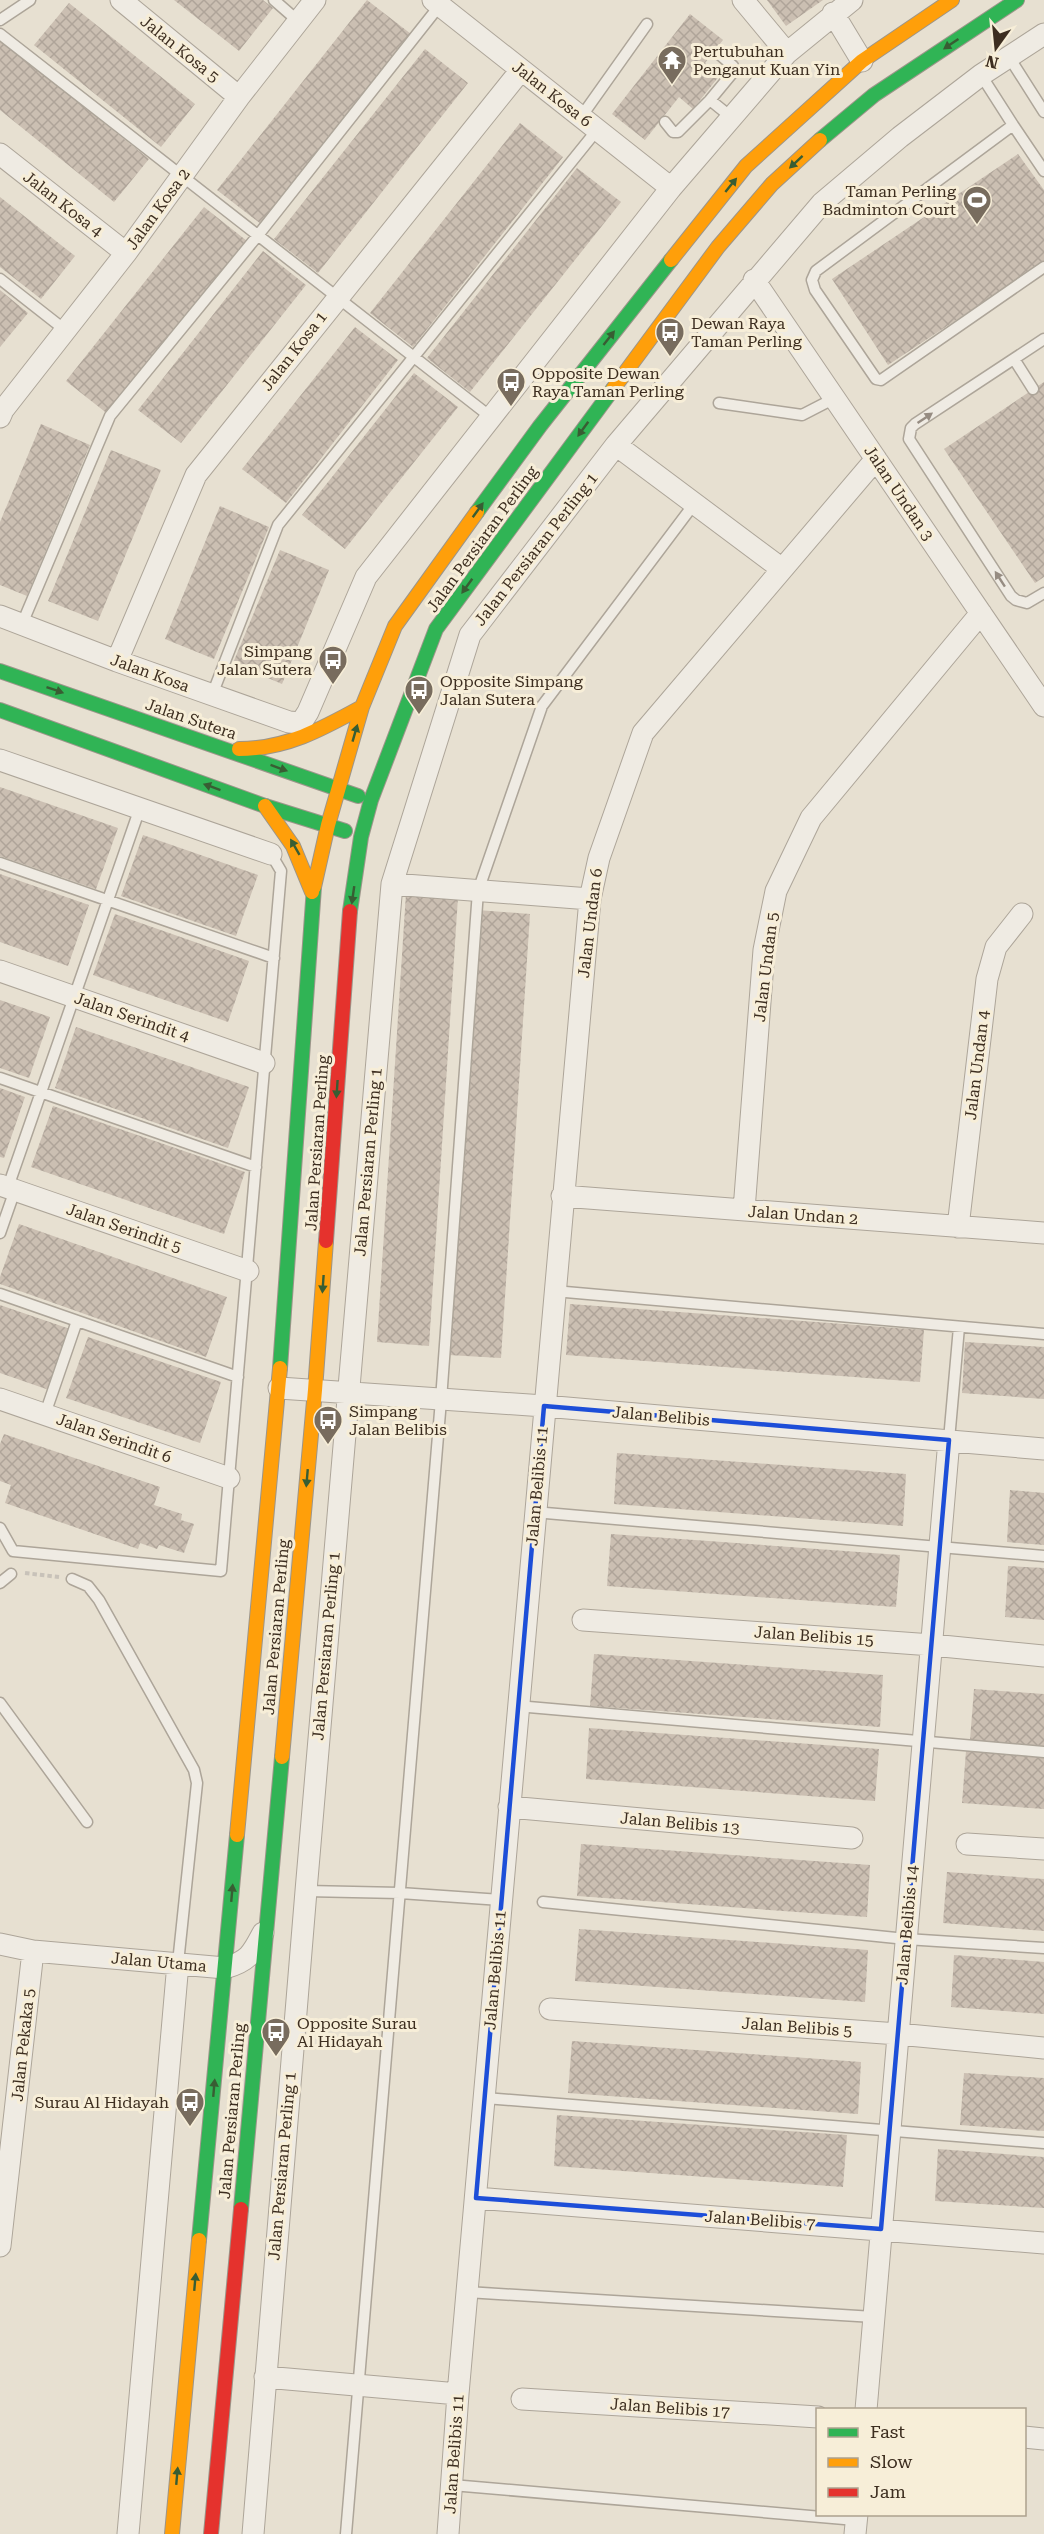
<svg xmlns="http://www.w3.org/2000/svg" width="1044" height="2534" font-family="'Roboto Serif',serif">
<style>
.building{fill:url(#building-cross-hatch)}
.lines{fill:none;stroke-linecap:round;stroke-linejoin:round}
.lane-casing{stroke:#ada599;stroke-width:13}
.street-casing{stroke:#ada599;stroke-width:23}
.fast-casing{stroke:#9c958a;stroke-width:16}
.slow-casing{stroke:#9c958a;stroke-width:16}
.jam-casing{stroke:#9c958a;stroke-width:16}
.path{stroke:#c8c2b9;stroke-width:4;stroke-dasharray:4.5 3;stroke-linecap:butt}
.lane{stroke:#efebe3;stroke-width:10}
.street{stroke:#efebe3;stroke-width:21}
.fast{stroke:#30b455;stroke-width:14}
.slow{stroke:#ff9f0a;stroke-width:14}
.jam{stroke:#e5322d;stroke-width:14}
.oneway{fill:#385d33}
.oneway2{fill:#968c82}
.marked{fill:none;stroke:#1d4ed8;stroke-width:4.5;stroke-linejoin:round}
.labels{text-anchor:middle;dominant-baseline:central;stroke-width:6;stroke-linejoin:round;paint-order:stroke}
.street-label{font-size:16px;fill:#3d2e20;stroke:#f7eed8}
.poi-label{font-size:16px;fill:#3d2e20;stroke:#f7eed8;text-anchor:start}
</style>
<defs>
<pattern id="building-cross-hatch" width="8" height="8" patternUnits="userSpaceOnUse" patternTransform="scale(1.5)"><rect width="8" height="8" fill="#cbbfb2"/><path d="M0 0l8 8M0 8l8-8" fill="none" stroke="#afa499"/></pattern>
</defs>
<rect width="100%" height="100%" fill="#e7e0d1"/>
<path class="building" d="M174,0H263L273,8L239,51Z
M367,0L411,34L261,224L217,190Z
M767,0H823L786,26Z
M69,3L195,104L161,147L34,45Z
M690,14L723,40L705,63L720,75L693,109L679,97L645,140L612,114Z
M0,40L149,159L114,202L0,110Z
M425,49L468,83L318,273L274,239Z
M520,123L563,157L413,347L370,313Z
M1018,154L1044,190V262L888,365L832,279Z
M577,168L621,202L470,392L427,358Z
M0,197L75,256L41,299L0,267Z
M204,207L247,241L109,415L66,381Z
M263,251L306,285L181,443L138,410Z
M0,290L28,313L0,347Z
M355,327L398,360L286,503L242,469Z
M414,373L458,407L345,549L302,515Z
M1044,382V577L1035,583L944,449Z
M41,424L90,445L27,596L0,585V522Z
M111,450L161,470L98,621L48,601Z
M220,506L269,527L214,659L165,639Z
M280,550L329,570L282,684L233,663Z
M0,787L118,828L96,889L0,856Z
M143,835L258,875L236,936L121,896Z
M0,874L89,905L68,966L0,942Z
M406,893L458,897L429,1346L377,1342Z
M477,910L530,914L501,1358L448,1355Z
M115,914L249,961L228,1022L93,975Z
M0,1000L50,1017L29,1078L0,1068Z
M76,1027L249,1087L228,1148L55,1088Z
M0,1088L25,1097L4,1158L0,1157Z
M53,1106L245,1172L224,1234L31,1167Z
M19,1224L227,1297L206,1357L0,1284V1277Z
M570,1304L924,1330L920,1382L566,1355Z
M0,1305L70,1329L49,1390L0,1373Z
M88,1337L221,1382L200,1443L66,1398Z
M965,1342L1044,1347V1399L962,1393Z
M4,1434L160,1487L154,1505L182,1514L181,1520L194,1524L184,1553L159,1545L157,1549L140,1543L138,1549L5,1503L11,1485L0,1481V1444Z
M617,1453L906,1474L903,1526L614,1504Z
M1010,1490L1044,1493V1545L1007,1542Z
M611,1534L900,1555L896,1607L607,1586Z
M1008,1566L1044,1568V1620L1005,1617Z
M594,1654L883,1675L880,1727L590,1706Z
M974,1689L1044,1694V1746L970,1740Z
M589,1728L879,1749L875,1801L586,1779Z
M966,1751L1044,1757V1809L962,1803Z
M581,1844L870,1865L867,1917L577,1896Z
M947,1872L1044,1879V1931L943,1923Z
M579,1929L868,1950L865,2002L575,1981Z
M954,1955L1044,1962V2014L951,2007Z
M572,2041L861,2062L858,2114L568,2093Z
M964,2073L1044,2078V2131L960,2125Z
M557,2115L847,2135L843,2187L554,2166Z
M938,2149L1044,2157V2208L935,2201Z"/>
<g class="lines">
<g class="lane-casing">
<path id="lane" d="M274,0L298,21
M0,20L30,0
M0,34L492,418
M1009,57L1044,112
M981,75L1013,125
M710,100L734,71L733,66L719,54
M581,117L647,24
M665,122L673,132H678L710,100L731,117
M1044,171L1013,125L816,271L812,280L815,290L876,379L881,380L1044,267
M0,279L65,330
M1044,339L915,424L911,428L909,439L1011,596L1016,600L1027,603L1044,593
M1014,359L1033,389
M719,403L802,415L835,398
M22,624L110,416L259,234L440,5
M212,695L278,525L597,130
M0,863L274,958
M0,1078L256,1167
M8,1187L140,808
M0,1233L15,1190
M554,1291L1044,1334
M0,1294L238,1377
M45,1414L77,1321
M949,1440L959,1327
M534,1512L1044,1556
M0,1528L13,1551L221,1571L281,871L271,854
M72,1579L88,1586L99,1600L194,1770L197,1783L178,1963
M0,1583L11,1574
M0,1703L87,1822
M517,1706L1044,1752
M306,1891L400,1893L501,1900
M543,1902L906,1939L1044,1948
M485,2098L1044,2143
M467,2292L874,2317
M452,2485L856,2520
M346,2534L441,1400L478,891L542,706L694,504"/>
</g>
<g class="street-casing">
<path id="street" d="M121,0L239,97
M433,0L671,188
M743,0L787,53
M833,13L862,61
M0,154L126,253
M754,280L1044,706
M0,417L3,410L126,253L239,97L315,0
M616,445L782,569
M0,616L117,661L289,722L301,723L308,712L366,577L671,188L787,53L852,0
M117,661L196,475L521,70
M0,760L271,854
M392,884L590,899
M0,971L264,1063
M0,1185L248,1271
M562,1196L1044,1233
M744,1210L764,950L776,891L811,818L981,613
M958,1227L987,979L996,947L1022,914
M279,1388L544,1406L1044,1449
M0,1399L229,1478
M583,1620L932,1645L1044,1656
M509,1807L852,1838
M967,1844L1044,1849
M0,1944L33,1951L225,1968C249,1961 252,1954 263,1933
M550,2009L898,2034L1044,2048
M476,2198L1044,2243
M0,2246L33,1951
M265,2377L458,2394
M522,2399L818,2417
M866,2410L949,1440
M1024,2437L1044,2439
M128,2534L178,1963
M253,2534L306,1891L392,884L470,635L616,445L822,203L900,137L981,75L1044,34
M448,2534L458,2394L590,899L599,858L643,733L876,459
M855,2534L857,2514"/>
</g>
<g class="fast-casing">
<path id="fast" d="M820,140L874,95L1017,0
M477,512L540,426L671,260
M0,671L358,796
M0,710L265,806L345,831
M350,911L361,837L371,800L436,629L613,389
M280,1368L314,887
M241,2209L282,1757
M199,2240L237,1835"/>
</g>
<g class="slow-casing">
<path id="slow" d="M671,260L746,166L862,61L952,0
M613,389L718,247L772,184L820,140
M239,749C286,749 322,729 362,707
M265,806L293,846L312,892
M314,887L328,825L362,707L395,626L477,512
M282,1757L315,1390L326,1241
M237,1835L280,1368
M172,2534L199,2240"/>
</g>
<g class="jam-casing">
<path id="jam" d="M326,1241L350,911
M211,2534L241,2209"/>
</g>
<path class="path" d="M25,1573L59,1577"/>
<use href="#lane" class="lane"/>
<use href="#street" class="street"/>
<use href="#fast" class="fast"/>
<use href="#slow" class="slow"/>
<use href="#jam" class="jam"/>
</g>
<defs><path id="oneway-solid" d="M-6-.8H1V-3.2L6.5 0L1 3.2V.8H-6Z" transform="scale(1.5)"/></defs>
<g class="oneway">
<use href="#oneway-solid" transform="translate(951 44) rotate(146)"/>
<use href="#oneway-solid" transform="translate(796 162) rotate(137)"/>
<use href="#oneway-solid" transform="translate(731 185) rotate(-51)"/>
<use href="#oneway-solid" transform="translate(609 338) rotate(-52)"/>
<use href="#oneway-solid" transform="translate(583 429) rotate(126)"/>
<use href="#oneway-solid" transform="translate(478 510) rotate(-54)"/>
<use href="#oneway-solid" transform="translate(467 586) rotate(126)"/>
<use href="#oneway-solid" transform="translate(55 690) rotate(19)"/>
<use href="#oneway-solid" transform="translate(355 733) rotate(-74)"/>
<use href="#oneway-solid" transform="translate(279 768) rotate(20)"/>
<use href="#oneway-solid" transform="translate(212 787) rotate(-160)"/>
<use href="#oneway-solid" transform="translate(295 847) rotate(-120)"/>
<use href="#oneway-solid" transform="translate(353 895) rotate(98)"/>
<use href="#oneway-solid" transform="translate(337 1089) rotate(94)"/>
<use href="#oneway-solid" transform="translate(323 1284) rotate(94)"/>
<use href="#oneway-solid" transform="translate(307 1478) rotate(95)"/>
<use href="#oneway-solid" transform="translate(232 1893) rotate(-85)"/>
<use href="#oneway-solid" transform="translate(214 2088) rotate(-85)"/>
<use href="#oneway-solid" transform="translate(195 2282) rotate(-85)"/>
<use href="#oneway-solid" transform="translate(177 2476) rotate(-85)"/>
</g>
<g class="oneway2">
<use href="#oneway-solid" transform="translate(925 418) rotate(-34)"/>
<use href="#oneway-solid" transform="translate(1000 579) rotate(-123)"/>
</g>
<path class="marked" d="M544,1406L949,1440L881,2229L476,2198Z"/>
<defs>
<g id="temple-pin" transform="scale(1.5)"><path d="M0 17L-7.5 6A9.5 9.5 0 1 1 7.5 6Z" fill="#786c5e" stroke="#f7eed8"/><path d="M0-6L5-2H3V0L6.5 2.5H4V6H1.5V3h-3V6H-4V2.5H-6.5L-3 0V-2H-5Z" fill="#fff"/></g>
<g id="stadium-pin" transform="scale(1.5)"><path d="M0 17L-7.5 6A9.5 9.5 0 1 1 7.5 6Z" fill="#786c5e" stroke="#f7eed8"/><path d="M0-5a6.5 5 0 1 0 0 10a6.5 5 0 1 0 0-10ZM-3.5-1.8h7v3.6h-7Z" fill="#fff"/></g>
<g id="bus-pin" transform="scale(1.5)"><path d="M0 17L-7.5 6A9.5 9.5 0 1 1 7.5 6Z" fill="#786c5e" stroke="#f7eed8"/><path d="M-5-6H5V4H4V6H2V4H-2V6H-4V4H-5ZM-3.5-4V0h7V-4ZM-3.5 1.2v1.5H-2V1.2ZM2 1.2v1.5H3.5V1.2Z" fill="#fff"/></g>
</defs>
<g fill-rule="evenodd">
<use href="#temple-pin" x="672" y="60"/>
<use href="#stadium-pin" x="977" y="200"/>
<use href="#bus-pin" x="670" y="332"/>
<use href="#bus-pin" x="511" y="382"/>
<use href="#bus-pin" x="333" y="660"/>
<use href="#bus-pin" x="419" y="690"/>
<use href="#bus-pin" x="328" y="1420"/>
<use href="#bus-pin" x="276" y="2032"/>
<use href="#bus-pin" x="190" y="2102"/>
</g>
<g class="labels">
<g class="street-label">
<text transform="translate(180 49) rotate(39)">Jalan Kosa 5</text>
<text transform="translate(552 94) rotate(38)">Jalan Kosa 6</text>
<text transform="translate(63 204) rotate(38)">Jalan Kosa 4</text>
<text transform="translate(158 209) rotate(-54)">Jalan Kosa 2</text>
<text transform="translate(294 351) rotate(-52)">Jalan Kosa 1</text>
<text transform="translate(899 493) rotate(56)">Jalan Undan 3</text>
<text transform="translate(482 539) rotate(-54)">Jalan Persiaran Perling</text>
<text transform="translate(536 549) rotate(-52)">Jalan Persiaran Perling 1</text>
<text transform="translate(150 673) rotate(20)">Jalan Kosa</text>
<text transform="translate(191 719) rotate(19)">Jalan Sutera</text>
<text transform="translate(590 923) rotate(-83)">Jalan Undan 6</text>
<text transform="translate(766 967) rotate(-83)">Jalan Undan 5</text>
<text transform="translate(132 1017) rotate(19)">Jalan Serindit 4</text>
<text transform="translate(977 1065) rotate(-83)">Jalan Undan 4</text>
<text transform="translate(317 1143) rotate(-86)">Jalan Persiaran Perling</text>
<text transform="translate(368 1162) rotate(-85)">Jalan Persiaran Perling 1</text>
<text transform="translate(803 1215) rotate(4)">Jalan Undan 2</text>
<text transform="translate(124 1228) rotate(19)">Jalan Serindit 5</text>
<text transform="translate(661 1416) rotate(5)">Jalan Belibis</text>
<text transform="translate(114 1438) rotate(19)">Jalan Serindit 6</text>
<text transform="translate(537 1486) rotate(-85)">Jalan Belibis 11</text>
<text transform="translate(276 1627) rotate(-85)">Jalan Persiaran Perling</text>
<text transform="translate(814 1636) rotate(4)">Jalan Belibis 15</text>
<text transform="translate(326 1646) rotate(-85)">Jalan Persiaran Perling 1</text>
<text transform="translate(680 1823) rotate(5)">Jalan Belibis 13</text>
<text transform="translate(907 1925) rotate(-85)">Jalan Belibis 14</text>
<text transform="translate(159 1962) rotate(5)">Jalan Utama</text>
<text transform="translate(495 1970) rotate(-85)">Jalan Belibis 11</text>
<text transform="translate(797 2027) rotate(4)">Jalan Belibis 5</text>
<text transform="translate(23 2045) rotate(-84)">Jalan Pekaka 5</text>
<text transform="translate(232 2111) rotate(-85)">Jalan Persiaran Perling</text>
<text transform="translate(282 2166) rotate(-85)">Jalan Persiaran Perling 1</text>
<text transform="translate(760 2220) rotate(4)">Jalan Belibis 7</text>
<text transform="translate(670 2408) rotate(4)">Jalan Belibis 17</text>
<text transform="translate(454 2454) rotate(-86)">Jalan Belibis 11</text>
</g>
<g class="poi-label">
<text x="693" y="51">Pertubuhan<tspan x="693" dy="18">Penganut Kuan Yin</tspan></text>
<text x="956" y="191" text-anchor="end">Taman Perling<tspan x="956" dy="18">Badminton Court</tspan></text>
<text x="691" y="323">Dewan Raya<tspan x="691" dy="18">Taman Perling</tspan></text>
<text x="532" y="373">Opposite Dewan<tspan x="532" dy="18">Raya Taman Perling</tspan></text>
<text x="312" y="651" text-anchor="end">Simpang<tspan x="312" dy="18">Jalan Sutera</tspan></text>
<text x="440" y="681">Opposite Simpang<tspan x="440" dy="18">Jalan Sutera</tspan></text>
<text x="349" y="1411">Simpang<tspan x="349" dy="18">Jalan Belibis</tspan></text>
<text x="297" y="2023">Opposite Surau<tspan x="297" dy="18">Al Hidayah</tspan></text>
<text x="169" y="2102" text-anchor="end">Surau Al Hidayah</text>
</g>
</g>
<rect x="816" y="2408" width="210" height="108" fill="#f7eed8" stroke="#ada18e" stroke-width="1.5"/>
<rect x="828" y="2428" width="30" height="9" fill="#30b455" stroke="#ada18e" stroke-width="1.5"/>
<text x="870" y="2438" font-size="18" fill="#3d2e20">Fast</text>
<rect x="828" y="2458" width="30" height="9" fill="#ff9f0a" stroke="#ada18e" stroke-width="1.5"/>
<text x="870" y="2468" font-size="18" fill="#3d2e20">Slow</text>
<rect x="828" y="2488" width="30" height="9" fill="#e5322d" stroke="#ada18e" stroke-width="1.5"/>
<text x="870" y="2498" font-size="18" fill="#3d2e20">Jam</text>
<g transform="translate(996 48) rotate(195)" stroke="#f7eed8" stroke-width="4.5" paint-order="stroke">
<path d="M0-4.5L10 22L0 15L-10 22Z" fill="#3d2e20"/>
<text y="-9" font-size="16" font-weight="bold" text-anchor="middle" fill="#3d2e20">N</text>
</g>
</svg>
